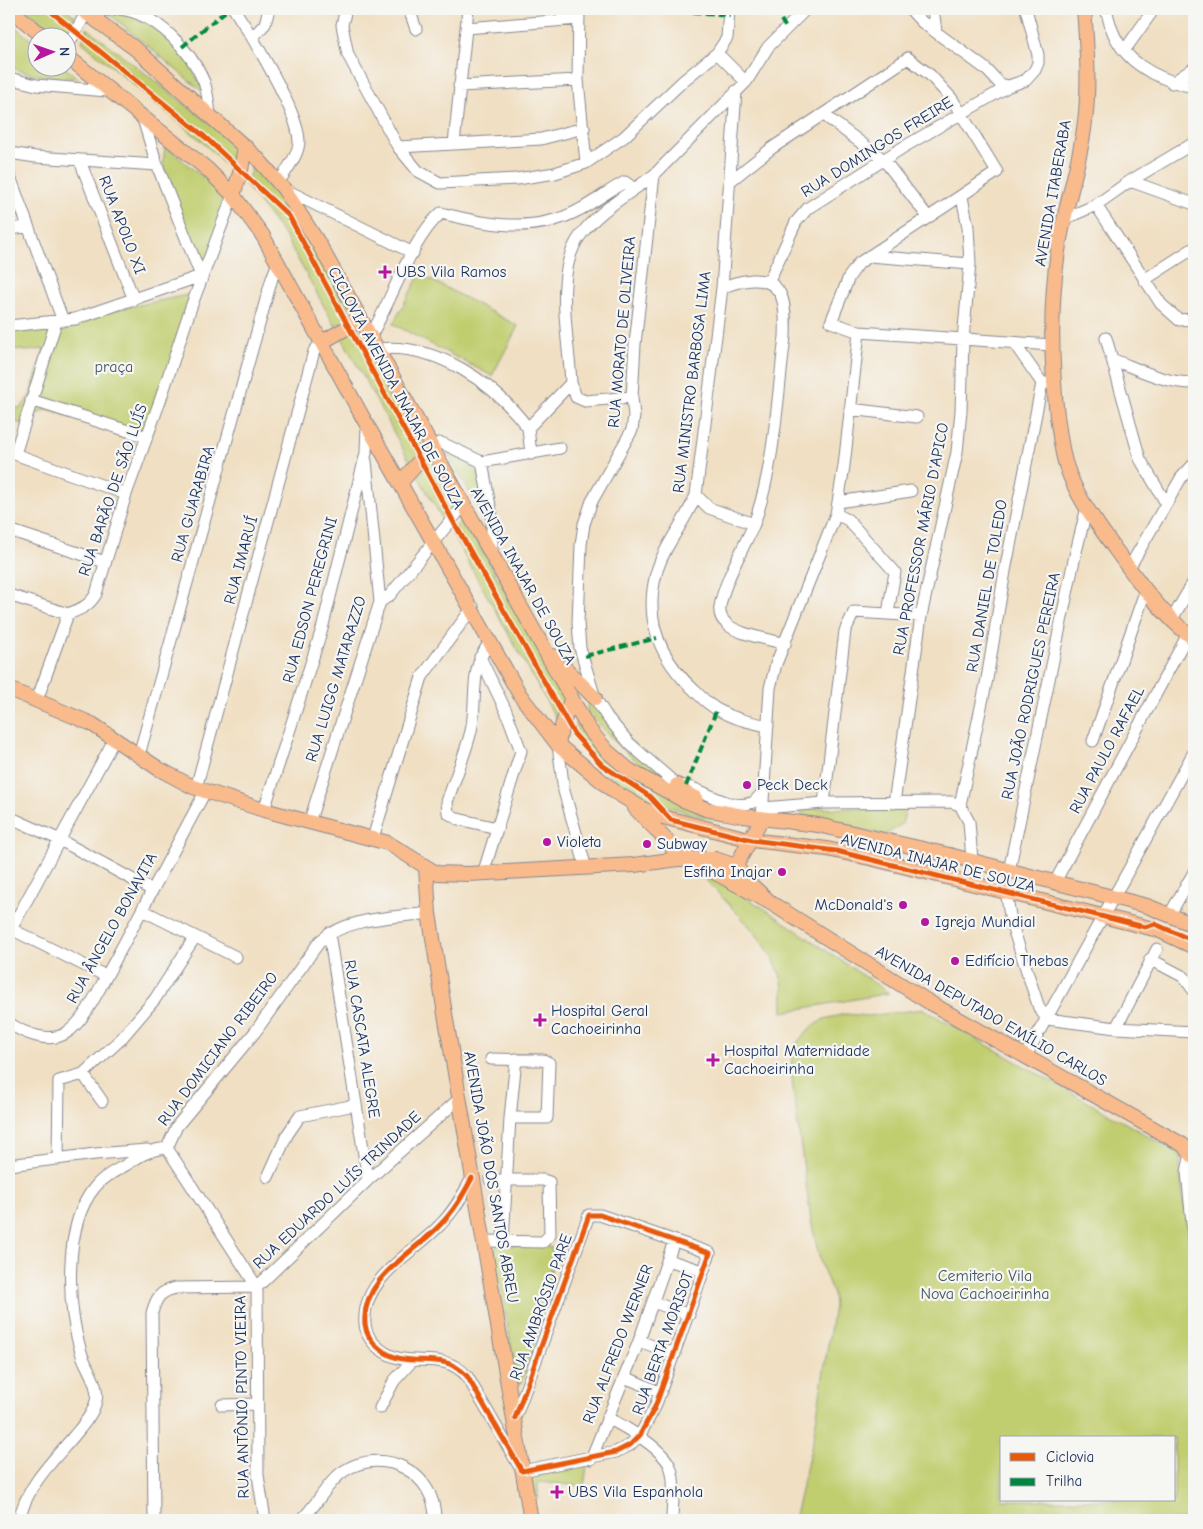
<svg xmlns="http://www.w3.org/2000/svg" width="1203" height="1529" font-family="'Comic Neue',sans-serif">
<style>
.green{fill:#c1ce70;stroke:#6e7e67;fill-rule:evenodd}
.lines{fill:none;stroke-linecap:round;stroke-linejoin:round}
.minor-casing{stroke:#868790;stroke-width:13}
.major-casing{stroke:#868790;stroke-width:16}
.minor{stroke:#fff;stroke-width:11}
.major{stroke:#fabb8c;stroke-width:14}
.quiet{stroke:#00873e;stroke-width:4;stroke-dasharray:8 4;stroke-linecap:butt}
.cycleway-casing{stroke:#f6f6f2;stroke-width:8}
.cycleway{stroke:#e8590c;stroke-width:5}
.poi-dot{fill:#b5179e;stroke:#f6f6f2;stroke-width:2}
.labels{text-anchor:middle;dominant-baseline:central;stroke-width:4.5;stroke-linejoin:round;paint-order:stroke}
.street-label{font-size:16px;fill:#1b2f5e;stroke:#f6f6f2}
.poi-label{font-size:16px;fill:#1b2f5e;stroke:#f6f6f2;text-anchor:start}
.park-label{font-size:16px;fill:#445762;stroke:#f6f6f2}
</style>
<rect width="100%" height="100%" fill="#f6f6f2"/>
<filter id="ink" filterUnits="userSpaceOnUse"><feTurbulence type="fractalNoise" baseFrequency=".02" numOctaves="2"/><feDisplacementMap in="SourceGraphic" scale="10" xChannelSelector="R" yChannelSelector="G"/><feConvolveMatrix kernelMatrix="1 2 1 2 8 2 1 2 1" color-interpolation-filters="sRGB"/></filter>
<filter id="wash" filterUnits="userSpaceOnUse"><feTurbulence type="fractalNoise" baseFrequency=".0096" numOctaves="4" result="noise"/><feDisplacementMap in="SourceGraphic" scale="20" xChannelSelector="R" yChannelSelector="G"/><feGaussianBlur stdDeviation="1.12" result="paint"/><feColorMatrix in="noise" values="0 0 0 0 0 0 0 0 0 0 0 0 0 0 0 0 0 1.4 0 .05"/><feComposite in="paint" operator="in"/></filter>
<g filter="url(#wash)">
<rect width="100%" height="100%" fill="#f0dfc2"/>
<path class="green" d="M25,9H66L75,16L63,37H61Z
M108,13H138L184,52L204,93Z
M9,22L37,45L38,68H65L79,79L35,75L9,67Z
M87,28L232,141L241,150L237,175L199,139L82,42Z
M165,146L234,203L203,278L163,165Z
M252,161L280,194L351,310L346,321L335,326L286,238L245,184L251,171Z
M420,274L518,326L492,376L393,324Z
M192,294L151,434L45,410L33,416L30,428L9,419V408H21L30,395L44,349L26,351L9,348V328L53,323Z
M357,326L425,447L410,462L341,336Z
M447,451L479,473L487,522L447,453Z
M431,459L454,499L453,513L444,522L418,476Z
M463,518L568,699L561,727L451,532Z
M591,702C628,742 668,777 715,804C655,783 629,759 587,711V706Z
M578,718L597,743L700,813L724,820L723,822C663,807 617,792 576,742V724Z
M799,808L906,809L902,824L885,835L803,816Z
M708,876L762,907L889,993L783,1012C782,1002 784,990 782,981C772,942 732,910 707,881Z
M923,1009L1180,1154C1179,1190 1190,1226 1192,1263C1196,1348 1194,1434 1194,1520H794L813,1440L834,1306L833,1294L820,1261L811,1221L793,1089L791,1065L795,1045L808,1030L824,1019L845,1014L868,1016ZM1002,1438H1174V1500H1002Z
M540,1245L552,1248C553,1298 537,1337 521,1383L518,1384L493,1246Z
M587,1466L584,1486L538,1482V1499H533L531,1477Z"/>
</g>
<g filter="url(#ink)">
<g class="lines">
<g class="minor-casing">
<path id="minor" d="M120,9C155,13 191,50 204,82C208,93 209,105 210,116
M234,9C252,36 298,111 299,141C299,155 286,170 279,182
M346,9L342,25L348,55L398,147L418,171L440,183L517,179L555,173L586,163L624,137L683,81L717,53L727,38L729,9
M409,9L416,29
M579,9L578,80L586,163
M910,9L922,22L986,69L1000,84L1009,86L1026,80L1035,70L1038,63V55L1026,9
M933,9L936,31
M1106,9C1109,20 1111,32 1118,42C1133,68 1166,82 1194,87
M466,28L579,19
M253,37L265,24L269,9
M68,45L86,13L114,9
M1124,51L1154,9
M717,53L746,82
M9,78L36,85L107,91
M1172,83L1194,68
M459,86L578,80
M736,91L722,288L696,495C685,523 664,545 656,574C644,620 660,659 694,690C703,699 712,708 724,713C738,720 753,723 768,726
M824,115L884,160L928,217
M143,119L157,165L201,276
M454,144L541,139L584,128
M398,147L454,144L468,9
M9,153L36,157L157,165
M80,161L134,300
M9,174L63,321
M1130,181L1194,204
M729,182L772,148L908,58L930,75L952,99L997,172L859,263L849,277L831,322L859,332L1052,345
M284,189L413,253
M1096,205L1161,304L1179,320L1194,319
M1064,219L1096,205L1130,181L1194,143
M9,229L28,227
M869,256L970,264
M1144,280L1194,248
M769,281L796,222L808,208L902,148L1009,86
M9,326L75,319L201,276
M370,337C391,302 411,239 441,213C487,225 535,234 579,210C595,202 609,190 625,182L633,188
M1106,338L1140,459L1166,503
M1014,343L1042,383
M376,349C436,342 494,383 528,428
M1114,360C1140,370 1165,383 1194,383
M632,397L585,401L576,397L571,383C569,340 553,273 580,236C599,210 629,194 654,175
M31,400L147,437
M850,409L917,417
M431,448L439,443L444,444L482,462L560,448
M9,452L126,494
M15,454L56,322
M531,454L528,428L571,383
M482,462L492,517V557
M696,495L709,508L754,524C775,465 777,399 785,337C786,311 787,278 752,280C741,281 732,283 722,288
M838,502L911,491
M836,514L848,520L895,572L888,613
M754,524C744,547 723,584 720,607C719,614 722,620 727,624C738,635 770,639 785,644
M9,530L105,562
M1129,568L1181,478L1194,464
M9,595L68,614
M380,602L390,595L463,506
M1171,621L1194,581
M491,641C468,668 478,699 471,731C465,755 455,778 447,802L448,813L458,819L497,828
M480,657L506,711L521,751L483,874
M37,700L68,614C81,609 89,606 96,594L126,494L160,401L191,307L233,195
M1093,741L1146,589
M558,745L564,791L586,868
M139,755L272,278L278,263
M196,788L314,351L322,342
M764,791L754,802C727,813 704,786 677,785L630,744L607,717L595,698L580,648L578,623L581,545L584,524L592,501L632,430L634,416L632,397L635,344L654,175L746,82L768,47L806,9
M824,803L845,631L854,612L921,616
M894,803L921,616L957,452L961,411L963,340L970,264L968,227L962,197
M960,805L987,679L1005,571L1042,383H1054
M763,808L824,803L951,802L960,805L969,822L972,860
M264,810L322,629L366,453L367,425
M9,817L58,839L152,890
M762,818L770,688L776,664L836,514L844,466L859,332
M309,823L380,602L366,461
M373,838L422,677L473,607
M1009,871L1074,560L1087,507
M1055,882L1188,634
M1006,891L1011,922L1039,1008L1047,1019L1116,1028L1194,1032
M142,910L236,957
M1170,914L1194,872
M9,928L106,976
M9,933L115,738
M329,933L368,1180
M1150,959L1184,977L1194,991
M9,1023C23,1033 49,1044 66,1033C85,1022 102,983 113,964C144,907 174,849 205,792
M1116,1028L1157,949
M1025,1057L1194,752
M491,1059L543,1060L549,1063L547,1118H510
M83,1074L102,1101
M167,1148L257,1287L258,1475L265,1520
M167,1148L177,1126L255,1032L320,941C348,917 393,918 429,913
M1191,1153L1187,1172L1194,1243
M58,1159L59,1081L83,1074L120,1040L155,999L195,937
M9,1165L95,1154L147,1150
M268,1177L287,1135L300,1116L355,1105
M472,1178C463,1195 454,1211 440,1225C414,1253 361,1278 365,1324C366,1334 372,1343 380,1349C409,1372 440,1347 467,1376L522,1471L616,1452L630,1445L640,1435L655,1407L710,1253L600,1215H589L515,1418
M485,1241L543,1242L550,1235L549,1182L543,1180H490
M503,1241L510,1118L516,1059
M668,1260L703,1271
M653,1302L689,1315
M639,1341L675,1354
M625,1377L661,1393
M222,1405L257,1404
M380,1408L394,1381L412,1361
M607,1418C624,1426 666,1450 671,1469C676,1484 672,1504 672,1520
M591,1459L639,1341L674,1241
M19,1520C27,1485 52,1462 74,1436C83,1425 93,1414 96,1401C100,1384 85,1367 81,1352C67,1306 63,1225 95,1187C103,1177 115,1171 126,1165C141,1155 148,1150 167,1148
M154,1520L152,1313C156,1298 160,1291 176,1288L257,1287L368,1180L459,1099
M301,1520C316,1507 328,1481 344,1471C384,1446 436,1472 435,1520"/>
</g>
<g class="major-casing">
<path id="major" d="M10,9L45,38
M81,9L137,50L258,159L284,189L319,244L588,728L607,751L629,770L681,799L706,809L743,816L818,825L949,855L1147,906L1194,925
M1084,9C1087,49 1090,89 1084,129C1078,170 1064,210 1058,251C1050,305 1051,362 1057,416C1060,434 1061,452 1067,468C1077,498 1097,523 1115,549C1138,581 1162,615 1194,639
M68,57L207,169L233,195L263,236L367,425L520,695L558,745L615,792L645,810L663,817L752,840L827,849L874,859L1158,930L1194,947
M233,195L241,170L245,146
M322,342L352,325L357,315
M400,483L431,448
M553,656L595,698
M9,689L92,724L159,769L193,787L264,810L388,843L436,873L468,874L634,865L678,859H715L736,866L749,883L771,903
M558,745L561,729L571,700
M677,785L687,794L696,798
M635,808L671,845L678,859
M692,860L771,903L932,1004L1183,1145L1194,1157
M426,868L429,913L445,1014L531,1520
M728,868L736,866L762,818"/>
</g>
<use href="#minor" class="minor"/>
<use href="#major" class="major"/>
<path class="quiet" d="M657,9L730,15
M777,9V13L786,28
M182,47L228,9
M585,656L657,638
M686,786L717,709"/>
<g class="cycleway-casing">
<path id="cycleway" d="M48,9L205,137L289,216L452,519L574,734L602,765L649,796L671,820L752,840L836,851L1145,927L1155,924L1194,941
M472,1178C463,1195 454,1211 440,1225C414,1253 361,1278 365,1324C366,1334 372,1343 380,1349C409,1372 440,1347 467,1376L522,1471L616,1452L630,1445L640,1435L655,1407L710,1253L600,1215H589L515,1418"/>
</g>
<use href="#cycleway" class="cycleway"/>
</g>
</g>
<g class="poi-dot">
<path d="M382.5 264.5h5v5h5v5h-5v5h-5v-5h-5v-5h5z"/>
<circle cx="747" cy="785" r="5"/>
<circle cx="547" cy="842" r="5"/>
<circle cx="647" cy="844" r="5"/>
<circle cx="782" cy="872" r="5"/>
<circle cx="903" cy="905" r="5"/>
<circle cx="925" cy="922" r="5"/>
<circle cx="955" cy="961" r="5"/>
<path d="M537.5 1012.5h5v5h5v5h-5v5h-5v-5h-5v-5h5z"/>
<path d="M710.5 1052.5h5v5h5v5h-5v5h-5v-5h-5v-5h5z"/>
<path d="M554.5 1484.5h5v5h5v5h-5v5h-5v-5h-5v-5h5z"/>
</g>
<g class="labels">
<g class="street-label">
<text transform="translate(877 147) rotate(-32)">RUA DOMINGOS FREIRE</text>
<text transform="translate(1053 193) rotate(-80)">AVENIDA ITABERABA</text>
<text transform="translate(122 225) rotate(69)">RUA APOLO XI</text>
<text transform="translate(622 332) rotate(-85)">RUA MORATO DE OLIVEIRA</text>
<text transform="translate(692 382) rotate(-83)">RUA MINISTRO BARBOSA LIMA</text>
<text transform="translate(396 388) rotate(62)">CICLOVIA AVENIDA INAJAR DE SOUZA</text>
<text transform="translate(113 490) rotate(-71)">RUA BARÃO DE SÃO LUÍS</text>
<text transform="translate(193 504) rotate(-74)">RUA GUARABIRA</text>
<text transform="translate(921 539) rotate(-79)">RUA PROFESSOR MÁRIO D'APICO</text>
<text transform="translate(241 560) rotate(-75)">RUA IMARUÍ</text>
<text transform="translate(523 576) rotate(61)">AVENIDA INAJAR DE SOUZA</text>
<text transform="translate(987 586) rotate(-80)">RUA DANIEL DE TOLEDO</text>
<text transform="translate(310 600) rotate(-75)">RUA EDSON PEREGRINI</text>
<text transform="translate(336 679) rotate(-73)">RUA LUIGG MATARAZZO</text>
<text transform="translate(1031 686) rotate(-78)">RUA JOÃO RODRIGUES PEREIRA</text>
<text transform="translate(1107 750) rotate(-62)">RUA PAULO RAFAEL</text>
<text transform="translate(938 863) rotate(14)">AVENIDA INAJAR DE SOUZA</text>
<text transform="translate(112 928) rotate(-61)">RUA ÂNGELO BONAVITA</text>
<text transform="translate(991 1016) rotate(30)">AVENIDA DEPUTADO EMÍLIO CARLOS</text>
<text transform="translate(362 1039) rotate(81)">RUA CASCATA ALEGRE</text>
<text transform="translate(218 1049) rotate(-53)">RUA DOMICIANO RIBEIRO</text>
<text transform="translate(491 1177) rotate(80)">AVENIDA JOÃO DOS SANTOS ABREU</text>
<text transform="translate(337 1190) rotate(-43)">RUA EDUARDO LUÍS TRINDADE</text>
<text transform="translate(541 1307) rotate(-70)">RUA AMBRÓSIO PARE</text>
<text transform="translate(663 1343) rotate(-70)">RUA BERTA MORISOT</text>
<text transform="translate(618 1344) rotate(-69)">RUA ALFREDO WERNER</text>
<text transform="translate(242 1397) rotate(-91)">RUA ANTÔNIO PINTO VIEIRA</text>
</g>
<g class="poi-label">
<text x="396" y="272">UBS Vila Ramos</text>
<text x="757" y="785">Peck Deck</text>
<text x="557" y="842">Violeta</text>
<text x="657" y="844">Subway</text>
<text x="772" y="872" text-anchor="end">Esfiha Inajar</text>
<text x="893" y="905" text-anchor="end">McDonald's</text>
<text x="935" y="922">Igreja Mundial</text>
<text x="965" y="961">Edifício Thebas</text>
<text x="551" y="1011">Hospital Geral<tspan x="551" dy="18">Cachoeirinha</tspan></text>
<text x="724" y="1051">Hospital Maternidade<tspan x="724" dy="18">Cachoeirinha</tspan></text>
<text x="568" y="1492">UBS Vila Espanhola</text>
</g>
<g class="park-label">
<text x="114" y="367">praça</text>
<text x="985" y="1276">Cemiterio Vila<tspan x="985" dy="18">Nova Cachoeirinha</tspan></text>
</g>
</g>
<rect width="1203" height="1529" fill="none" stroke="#f6f6f2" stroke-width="30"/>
<rect x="1000" y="1436" width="175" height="65" fill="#f6f6f2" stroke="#9ea6b7"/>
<rect x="1010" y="1453" width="25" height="8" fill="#e8590c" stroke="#9ea6b7"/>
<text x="1046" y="1462" font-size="15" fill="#1b2f5e">Ciclovia</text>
<rect x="1010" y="1478" width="25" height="8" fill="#00873e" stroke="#9ea6b7"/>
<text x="1046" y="1486" font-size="15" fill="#1b2f5e">Trilha</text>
<g transform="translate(52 52) rotate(88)"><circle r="24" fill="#f6f6f2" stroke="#9ea6b7"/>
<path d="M0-4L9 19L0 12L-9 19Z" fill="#b5179e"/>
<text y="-8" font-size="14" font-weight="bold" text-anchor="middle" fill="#1b2f5e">N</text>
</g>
</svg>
